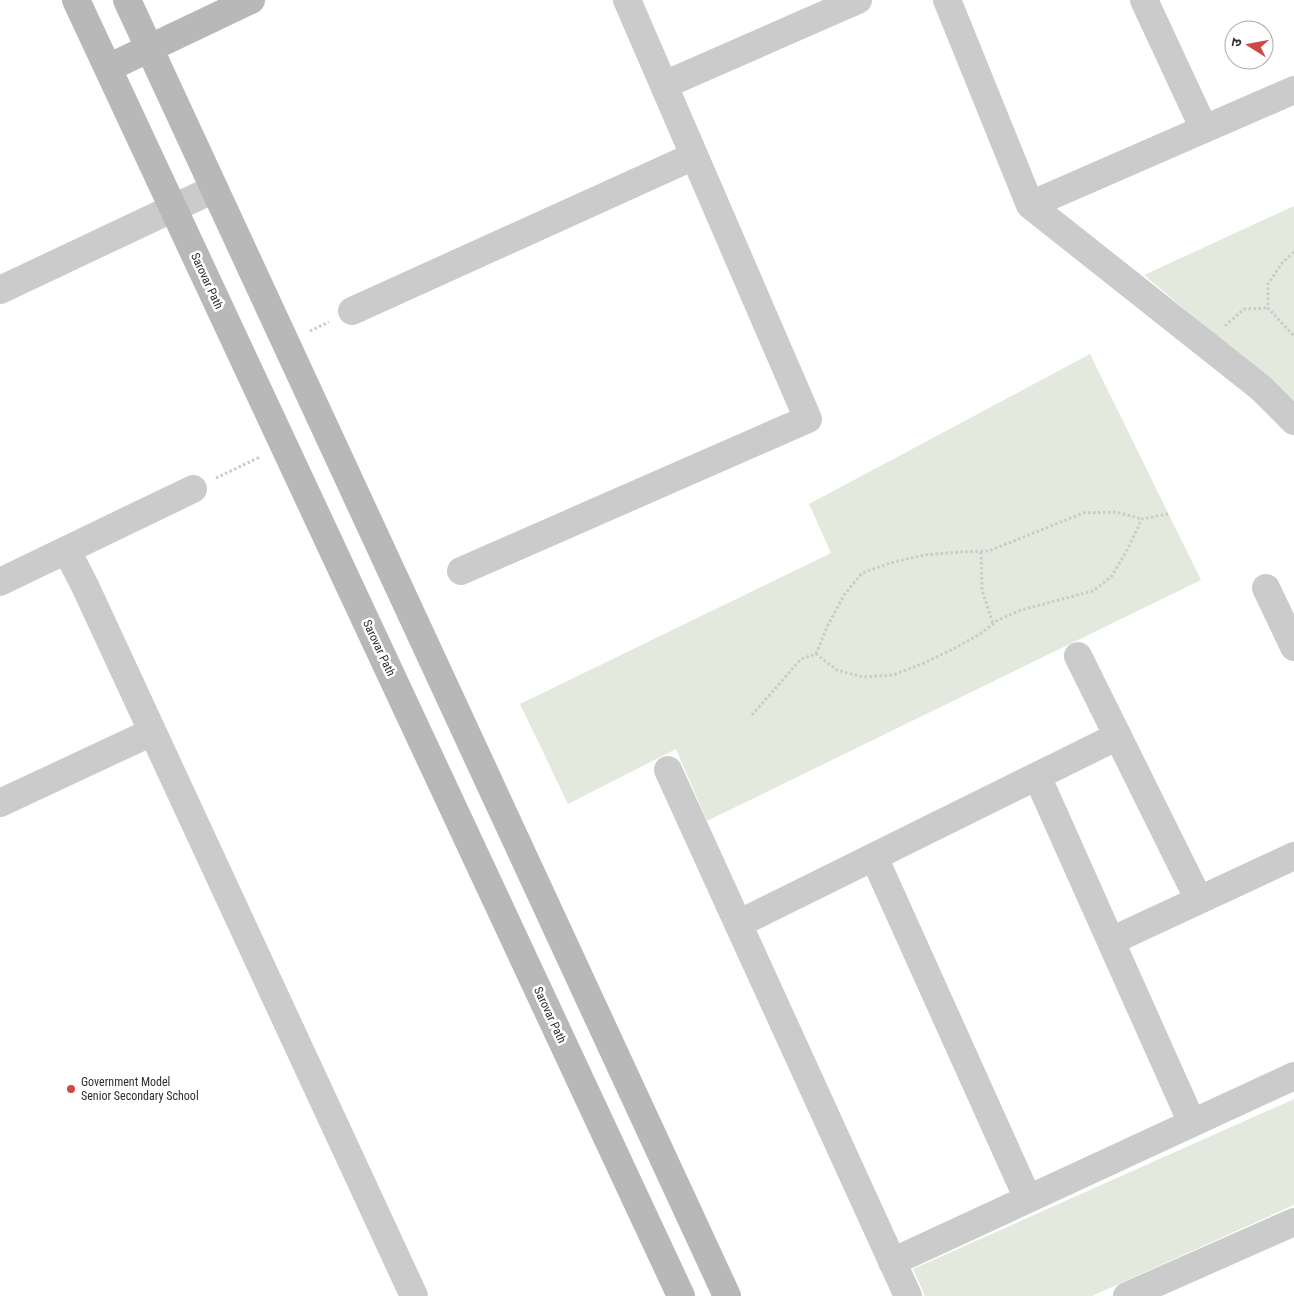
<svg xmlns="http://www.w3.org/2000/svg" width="1294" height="1296" font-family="'Roboto Condensed','Noto Sans Devanagari',sans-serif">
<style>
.green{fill:#e3eadd}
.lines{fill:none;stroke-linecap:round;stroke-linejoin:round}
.path{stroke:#cbcbcb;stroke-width:3;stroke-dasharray:2.5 2.5;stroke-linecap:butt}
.street{stroke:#cbcbcb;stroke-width:28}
.secondary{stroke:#b8b8b8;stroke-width:28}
.poi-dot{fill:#d04845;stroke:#fff;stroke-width:2}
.labels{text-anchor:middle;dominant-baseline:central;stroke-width:5;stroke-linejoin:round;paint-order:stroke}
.street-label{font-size:12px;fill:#2e2e2e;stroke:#fff}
.poi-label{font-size:12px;fill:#2e2e2e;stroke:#fff;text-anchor:start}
</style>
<rect width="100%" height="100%" fill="#fff"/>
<path class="green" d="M1294,206V401L1144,275Z
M1090,354L1201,580L707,821L676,749L568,804L520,704L831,553L809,504Z
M1294,1099V1205L1092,1296H925L913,1269Z"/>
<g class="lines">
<path class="path" d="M1294,252L1282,263L1268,284V308L1294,336
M1225,326L1244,309L1268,308
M310,331L329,322
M216,478L260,457
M981,552L982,590L993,624
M816,654L827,627L844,595L862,573L890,563L924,555L960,552L989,551L1083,513L1116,512L1142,519
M752,715L801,659L816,654L837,670L863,677L893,675L924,663L955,648L980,634L998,620L1021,610L1093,591L1111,577L1126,552L1142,519L1168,514"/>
<path class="street" d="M947,0L1030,205L1261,388L1294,421
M1144,0L1204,129
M664,85L858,0
M1030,205L1294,90
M0,290L214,189
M352,311L694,156
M67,551L85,586L414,1296
M461,571L808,419L627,0
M0,582L193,489
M1266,588L1294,647
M1078,656L1199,900
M668,770L908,1296
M1037,776L1192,1123
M0,803L152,732
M874,857L1028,1199
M738,924L1118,736
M1111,941L1294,856
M892,1262L1294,1076
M1127,1296L1294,1222"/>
<path class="secondary" d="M76,0L681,1296
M127,0L727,1296
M108,68L251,0"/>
</g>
<circle class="poi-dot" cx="71" cy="1089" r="5"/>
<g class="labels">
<g class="street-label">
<text transform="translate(207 281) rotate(65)">Sarovar Path</text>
<text transform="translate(379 648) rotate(65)">Sarovar Path</text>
<text transform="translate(550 1015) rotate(65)">Sarovar Path</text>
</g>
<g class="poi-label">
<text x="81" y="1082">Government Model<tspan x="81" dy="14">Senior Secondary School</tspan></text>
</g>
</g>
<g transform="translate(1249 45) rotate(281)"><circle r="24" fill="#ffffff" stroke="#ababab"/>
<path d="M0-4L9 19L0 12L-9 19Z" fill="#d04845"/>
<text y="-8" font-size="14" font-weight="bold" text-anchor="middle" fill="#2e2e2e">उ</text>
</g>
</svg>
